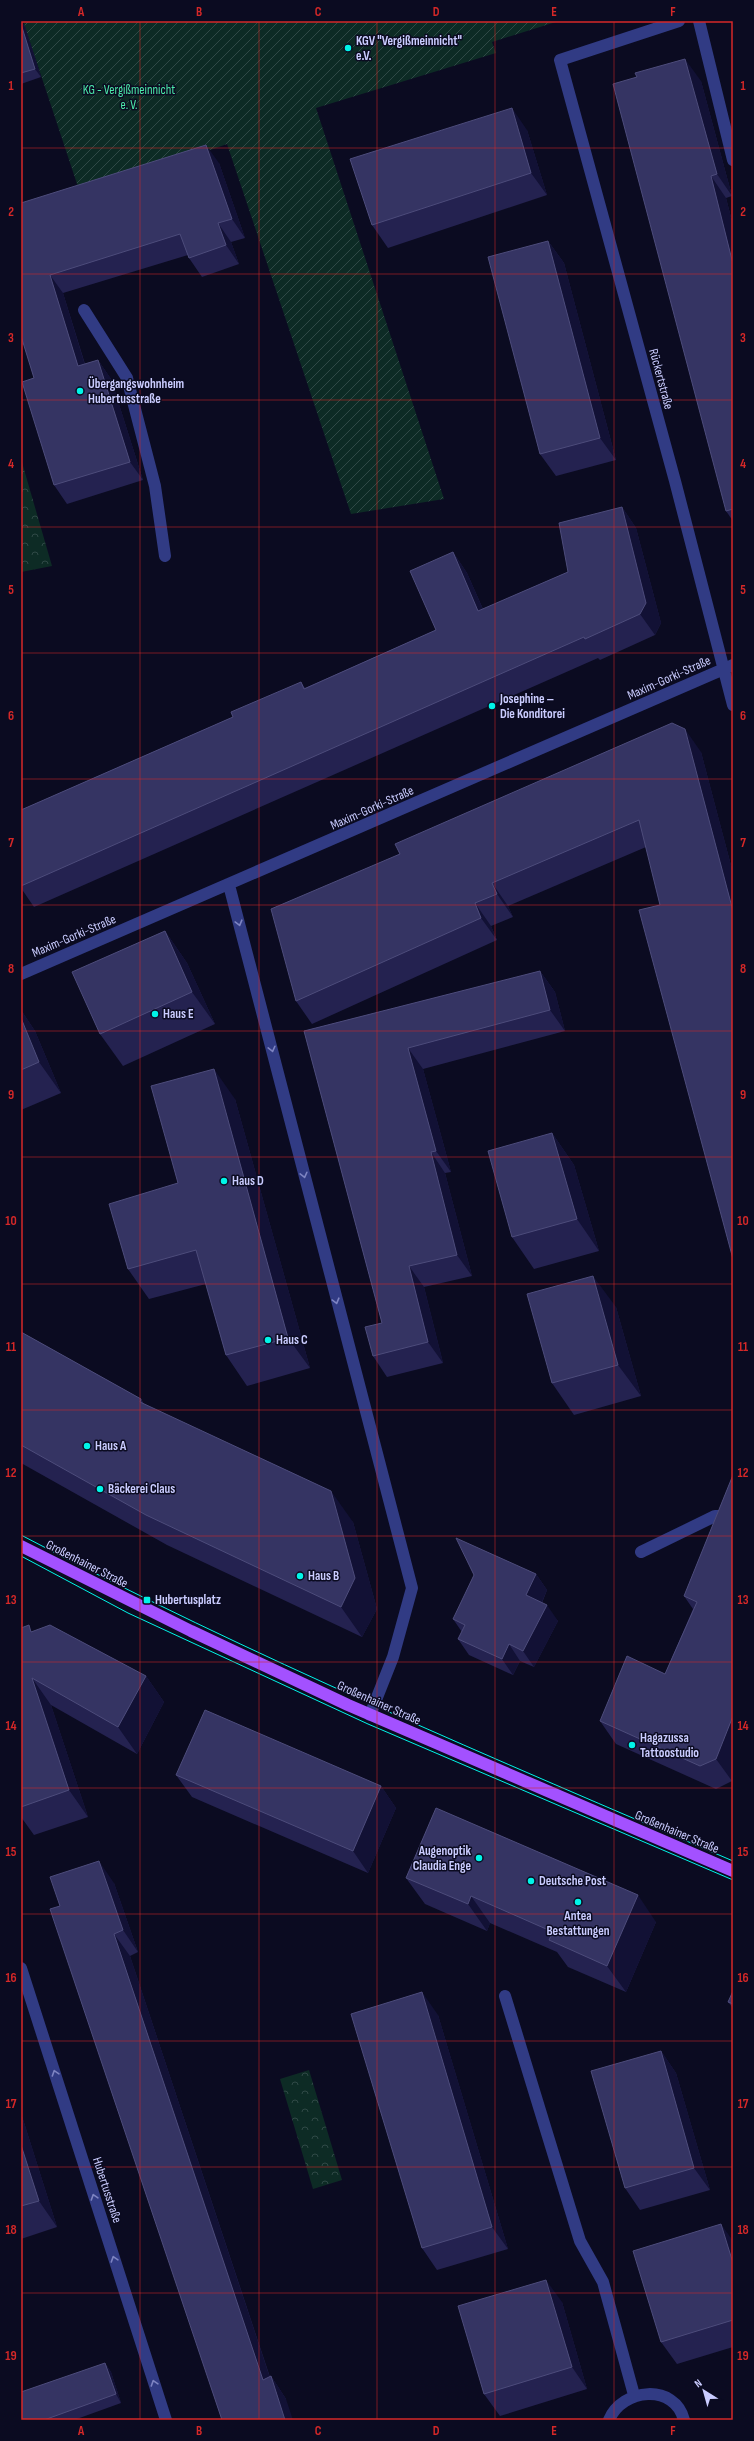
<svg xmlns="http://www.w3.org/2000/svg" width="754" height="2441" font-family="'Sofia Sans Condensed',sans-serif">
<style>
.forest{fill:url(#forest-crowns)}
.garden{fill:url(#garden-furrows)}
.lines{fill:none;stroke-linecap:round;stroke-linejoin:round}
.minor{stroke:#313b84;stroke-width:12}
.major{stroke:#a351ff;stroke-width:12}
.tram{stroke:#00f5e8;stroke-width:1}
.wall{fill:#242250}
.shaded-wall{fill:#121135}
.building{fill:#353463;stroke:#4d4c7b}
.oneway{stroke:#7e84c2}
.grid{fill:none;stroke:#d62828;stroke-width:1;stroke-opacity:0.55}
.poi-dot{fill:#00f5e8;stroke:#0b0b21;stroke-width:1.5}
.labels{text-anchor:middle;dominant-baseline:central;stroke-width:3;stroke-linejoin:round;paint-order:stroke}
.poi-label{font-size:13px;font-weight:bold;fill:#caccff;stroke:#0b0b21;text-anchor:start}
.park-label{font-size:13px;fill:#4ceaaa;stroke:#0b0b21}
.street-label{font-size:13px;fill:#caccff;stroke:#0b0b21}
.neatline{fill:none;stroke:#d62828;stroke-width:1.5}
.grid-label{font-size:13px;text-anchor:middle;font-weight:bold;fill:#d62828}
</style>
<defs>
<pattern id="forest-crowns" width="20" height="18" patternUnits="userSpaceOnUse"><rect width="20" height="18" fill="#0d2b25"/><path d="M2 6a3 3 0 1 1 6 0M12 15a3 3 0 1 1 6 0" fill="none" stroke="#2f4946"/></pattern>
<pattern id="garden-furrows" width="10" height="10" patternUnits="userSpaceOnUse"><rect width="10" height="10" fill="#0d2b25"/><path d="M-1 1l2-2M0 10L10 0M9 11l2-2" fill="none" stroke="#2f4946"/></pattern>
</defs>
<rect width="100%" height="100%" fill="#0b0b21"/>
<path class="forest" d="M21,459L52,566L21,572Z
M309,2070L342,2180L313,2189L280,2079Z"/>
<path class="garden" d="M23,21H559L492,42L496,53L316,108L444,499L351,514L227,144L81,196Z"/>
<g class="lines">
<path class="minor" d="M679,21L560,60L675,481L733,705
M699,21L733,160
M84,310L127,378L155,486L165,556
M229,885L412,1588L393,1657L370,1715
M21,974L733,665
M641,1552L715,1516H733
M21,1968L166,2420
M505,1996L580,2241L603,2282L634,2395
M609,2420C622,2388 675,2383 684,2420"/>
<path class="major" d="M21,1546L191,1631L348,1705L733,1871"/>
<path class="tram" d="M21,1535C252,1657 493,1758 733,1861
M21,1556L128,1613L368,1724L733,1880"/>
</g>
<path class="wall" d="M21,21L25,27L41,77L21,84Z
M701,81L732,196L726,198L733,225V521L726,511Z
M527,130L547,195L388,248L372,225Z
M219,163L245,238L231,242L239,264L202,277L189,258L188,255L63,293L85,364L98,360L111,379L143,480L67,504L54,485L34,378L24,344L21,345V203Z
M548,241L564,263L616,460L556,476L540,454Z
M622,507L636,528L661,623L655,635L600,660L598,658L34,907L21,888V810L233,717L301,682L305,688L436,630L453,552L467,573L483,609L568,572Z
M701,752L733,873V1259L660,905L646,847L508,906L513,917L491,926L497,940L312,1024L296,1001Z
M165,931L187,963L215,1024L123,1066L100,1034Z
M540,971L555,992L565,1031L423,1069L451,1172L445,1173L472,1276L424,1287L443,1363L387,1377L373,1356L382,1323L304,1031Z
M21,1010L35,1031L61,1093L21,1110Z
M235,1099L310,1368L247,1386L226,1355L206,1284L149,1299L128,1269L178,1183Z
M552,1133L574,1165L599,1251L534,1269L512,1237Z
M616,1307L641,1396L574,1415L552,1383Z
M21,1332L141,1399L144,1404L353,1522L377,1609L362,1637L167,1545L21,1463Z
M733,1475V1779L732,1781L716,1789L616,1744L600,1721L665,1674L693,1609L684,1596Z
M536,1574L547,1590L542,1603L558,1621L534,1667L520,1661L513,1675L469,1655L458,1639L462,1632L453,1619Z
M21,1628L33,1632L146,1676L164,1702L137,1754L51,1705L88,1817L34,1835L21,1817Z
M176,1775L381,1786L396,1808L368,1873L192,1797Z
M406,1878L656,1922L626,1992L568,1967L557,1952L490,1923L487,1931L425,1904Z
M114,1883L138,1952L130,1956L270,2377L271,2376L286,2399L222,2420L60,1906Z
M733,1991V2008L728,2002Z
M438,2015L508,2249L437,2270L422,2248Z
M661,2051L676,2073L710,2190L640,2210L625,2188Z
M21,2113L57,2227L21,2239Z
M733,2241V2347L677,2364L661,2342Z
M562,2302L587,2389L500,2416L484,2394Z
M105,2363L111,2372L121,2403L74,2420H21Z"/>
<path class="shaded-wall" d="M21,21L25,27L41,77L35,69L21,24Z
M685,59L701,81L732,196L717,174Z
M512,108L527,130L547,195L531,173Z
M206,145L219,163L245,238L232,219Z
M711,176L726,198L733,225V264Z
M218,223L231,242L239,264L226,245Z
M548,241L564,263L616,460L600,438Z
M50,275L63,293L91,385L78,366Z
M98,360L111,379L143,480L130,462Z
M622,507L636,528L661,623L655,635L640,614Z
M453,552L467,573L493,632L478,611Z
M685,729L701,752L733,873V911Z
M492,883L508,906L513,917L497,894Z
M475,903L491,926L497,940L481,918Z
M165,931L187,963L215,1024L192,992Z
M540,971L555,992L565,1031L550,1010Z
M21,1010L35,1031L61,1093L39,1062L21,1018Z
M408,1048L423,1069L451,1172L436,1151Z
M214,1069L235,1099L310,1368L288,1338Z
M552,1133L574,1165L599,1251L577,1219Z
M431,1152L445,1173L472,1276L457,1255Z
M409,1266L424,1287L443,1363L428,1342Z
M593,1276L616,1307L641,1396L618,1365Z
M331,1491L353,1522L377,1609L362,1637L341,1607Z
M536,1574L547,1590L538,1611L526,1595Z
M547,1605L558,1621L534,1667L523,1651Z
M509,1644L520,1661L513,1675L502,1659Z
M146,1676L164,1702L137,1754L118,1727Z
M32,1678L51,1705L88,1817L69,1790Z
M733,1716V1779L732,1781L716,1759Z
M381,1786L396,1808L368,1873L353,1851Z
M99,1861L114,1883L138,1952L123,1930Z
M638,1895L656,1922L626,1992L607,1966Z
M471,1896L490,1923L487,1931L468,1904Z
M114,1934L130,1956L278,2402L263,2380Z
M422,1992L438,2015L508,2249L492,2227Z
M661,2051L676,2073L710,2190L694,2168Z
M21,2113L57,2227L39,2201L21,2145Z
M721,2224L733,2241V2263Z
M546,2280L562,2302L587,2389L572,2367Z
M105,2363L111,2372L121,2403L116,2394Z
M271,2376L286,2399L293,2420H285Z"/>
<path class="building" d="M21,24L35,69L21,73Z
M685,59L717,174L711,176L733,264V509L726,511L613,84L637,77L635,73Z
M512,108L531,173L372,225L350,159Z
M206,145L232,219L218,223L226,245L189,258L180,234L50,275L78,366L98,360L130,462L54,485L22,382L34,378L21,336V203Z
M548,241L600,438L540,454L488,257Z
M622,507L646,603L640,614L585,639L584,637L21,886V810L233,717L231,712L301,682L304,689L436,630L410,571L453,552L478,611L568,572L559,523Z
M672,723L685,729L733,911V1259L639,910L660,905L639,820L492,883L497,894L475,903L481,918L296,1001L271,909L400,854L395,844Z
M165,931L192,992L100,1034L72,972Z
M540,971L550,1010L408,1048L436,1151L431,1152L457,1255L409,1266L428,1342L373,1356L365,1327L382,1323L304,1031Z
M21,1018L39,1062L21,1070Z
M214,1069L288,1338L226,1355L196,1250L128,1269L109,1204L178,1183L151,1086Z
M552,1133L577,1219L512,1237L488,1151Z
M593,1276L618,1365L552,1383L527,1294Z
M21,1332L141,1399L140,1402L331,1491L355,1578L341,1607L146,1515L21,1445Z
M733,1475V1716L716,1759L700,1766L600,1721L627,1656L665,1674L697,1602L684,1596Z
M456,1538L536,1574L526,1595L547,1605L523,1651L509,1644L502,1659L458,1639L465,1625L453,1619L474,1575Z
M29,1625L31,1632L50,1625L146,1676L118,1727L32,1678L69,1790L21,1807V1628Z
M205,1710L381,1786L353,1851L176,1775Z
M436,1808L638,1895L607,1966L549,1940L553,1932L471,1896L468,1904L406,1878Z
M99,1861L123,1930L114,1934L263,2380L271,2376L285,2420H222L50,1909L60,1906L50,1877Z
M733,1991V2004L728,2002Z
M422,1992L492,2227L422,2248L351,2014Z
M661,2051L694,2168L625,2188L591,2071Z
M21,2145L39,2201L21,2206Z
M721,2224L733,2263V2320L661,2342L633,2251Z
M546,2280L572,2367L484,2394L458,2306Z
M105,2363L116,2394L44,2420H21V2392Z"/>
<defs><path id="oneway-chevron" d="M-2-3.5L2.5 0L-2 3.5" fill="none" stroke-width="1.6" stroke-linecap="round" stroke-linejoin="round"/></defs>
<g class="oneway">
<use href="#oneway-chevron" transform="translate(239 923) rotate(75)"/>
<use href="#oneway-chevron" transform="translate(272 1049) rotate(76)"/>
<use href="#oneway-chevron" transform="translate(304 1175) rotate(76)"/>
<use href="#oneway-chevron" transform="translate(336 1301) rotate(75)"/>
<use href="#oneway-chevron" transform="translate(55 2073) rotate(-108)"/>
<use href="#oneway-chevron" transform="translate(94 2197) rotate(-108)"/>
<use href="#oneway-chevron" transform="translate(114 2259) rotate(-108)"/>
<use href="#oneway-chevron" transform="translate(154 2383) rotate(-108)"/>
</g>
<path class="grid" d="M140,21V2420M259,21V2420M377,21V2420M495,21V2420M614,21V2420M21,148H733M21,274H733M21,400H733M21,527H733M21,653H733M21,779H733M21,905H733M21,1031H733M21,1157H733M21,1284H733M21,1410H733M21,1536H733M21,1662H733M21,1788H733M21,1914H733M21,2041H733M21,2167H733M21,2293H733"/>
<g class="poi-dot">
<circle cx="348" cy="48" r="4"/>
<circle cx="80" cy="391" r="4"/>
<circle cx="492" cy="706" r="4"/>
<circle cx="155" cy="1014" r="4"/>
<circle cx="224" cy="1181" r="4"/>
<circle cx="268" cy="1340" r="4"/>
<circle cx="87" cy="1446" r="4"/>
<circle cx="100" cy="1489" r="4"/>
<circle cx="300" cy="1576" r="4"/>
<rect x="143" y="1596" width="8" height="8" rx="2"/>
<circle cx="632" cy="1745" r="4"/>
<circle cx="479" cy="1858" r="4"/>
<circle cx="531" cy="1881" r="4"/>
<circle cx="578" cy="1902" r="4"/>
</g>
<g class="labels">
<g class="poi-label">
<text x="356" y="41">KGV "Vergißmeinnicht"<tspan x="356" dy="15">e.V.</tspan></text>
<text x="88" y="384">Übergangswohnheim<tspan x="88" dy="15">Hubertusstraße</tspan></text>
<text x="500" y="699">Josephine –<tspan x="500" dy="15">Die Konditorei</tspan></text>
<text x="163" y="1014">Haus E</text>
<text x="232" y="1181">Haus D</text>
<text x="276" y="1340">Haus C</text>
<text x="95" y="1446">Haus A</text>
<text x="108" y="1489">Bäckerei Claus</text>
<text x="308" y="1576">Haus B</text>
<text x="155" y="1600">Hubertusplatz</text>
<text x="640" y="1738">Hagazussa<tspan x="640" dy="15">Tattoostudio</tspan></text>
<text x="471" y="1851" text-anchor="end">Augenoptik<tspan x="471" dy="15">Claudia Enge</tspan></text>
<text x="539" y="1881">Deutsche Post</text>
<text x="578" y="1916" text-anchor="middle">Antea<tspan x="578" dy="15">Bestattungen</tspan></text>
</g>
<g class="park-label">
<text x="129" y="90">KG - Vergißmeinnicht<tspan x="129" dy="15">e. V.</tspan></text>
</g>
<g class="street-label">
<text transform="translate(661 379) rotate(75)">Rückertstraße</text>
<text transform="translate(669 678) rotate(-24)">Maxim-Gorki-Straße</text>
<text transform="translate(372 808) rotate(-24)">Maxim-Gorki-Straße</text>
<text transform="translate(74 936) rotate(-23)">Maxim-Gorki-Straße</text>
<text transform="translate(87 1564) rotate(27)">Großenhainer Straße</text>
<text transform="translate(379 1703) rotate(24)">Großenhainer Straße</text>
<text transform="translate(677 1832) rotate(23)">Großenhainer Straße</text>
<text transform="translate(107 2190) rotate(72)">Hubertusstraße</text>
</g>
</g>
<rect width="754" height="2441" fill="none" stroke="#0b0b21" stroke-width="44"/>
<g transform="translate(704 2391) rotate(323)" stroke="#0b0b21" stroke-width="3" paint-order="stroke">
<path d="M0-3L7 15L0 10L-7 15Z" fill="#caccff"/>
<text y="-6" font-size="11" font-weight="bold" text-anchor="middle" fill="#caccff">N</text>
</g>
<rect x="22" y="22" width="710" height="2397" class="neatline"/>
<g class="grid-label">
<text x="81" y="16">A</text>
<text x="199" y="16">B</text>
<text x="318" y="16">C</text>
<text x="436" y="16">D</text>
<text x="554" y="16">E</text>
<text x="673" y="16">F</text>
<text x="11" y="90">1</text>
<text x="743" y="90">1</text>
<text x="11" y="216">2</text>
<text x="743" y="216">2</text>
<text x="11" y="342">3</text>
<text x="743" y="342">3</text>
<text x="11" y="468">4</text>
<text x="743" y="468">4</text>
<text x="11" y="594">5</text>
<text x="743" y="594">5</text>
<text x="11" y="720">6</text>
<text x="743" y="720">6</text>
<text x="11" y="847">7</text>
<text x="743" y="847">7</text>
<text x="11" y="973">8</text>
<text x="743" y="973">8</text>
<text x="11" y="1099">9</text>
<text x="743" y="1099">9</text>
<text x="11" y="1225">10</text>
<text x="743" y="1225">10</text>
<text x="11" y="1351">11</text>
<text x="743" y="1351">11</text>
<text x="11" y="1477">12</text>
<text x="743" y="1477">12</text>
<text x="11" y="1604">13</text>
<text x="743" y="1604">13</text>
<text x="11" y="1730">14</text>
<text x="743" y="1730">14</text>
<text x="11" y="1856">15</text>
<text x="743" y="1856">15</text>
<text x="11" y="1982">16</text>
<text x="743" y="1982">16</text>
<text x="11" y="2108">17</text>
<text x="743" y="2108">17</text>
<text x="11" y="2234">18</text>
<text x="743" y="2234">18</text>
<text x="11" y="2360">19</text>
<text x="743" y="2360">19</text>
<text x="81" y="2435">A</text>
<text x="199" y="2435">B</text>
<text x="318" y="2435">C</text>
<text x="436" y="2435">D</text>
<text x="554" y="2435">E</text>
<text x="673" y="2435">F</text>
</g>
</svg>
